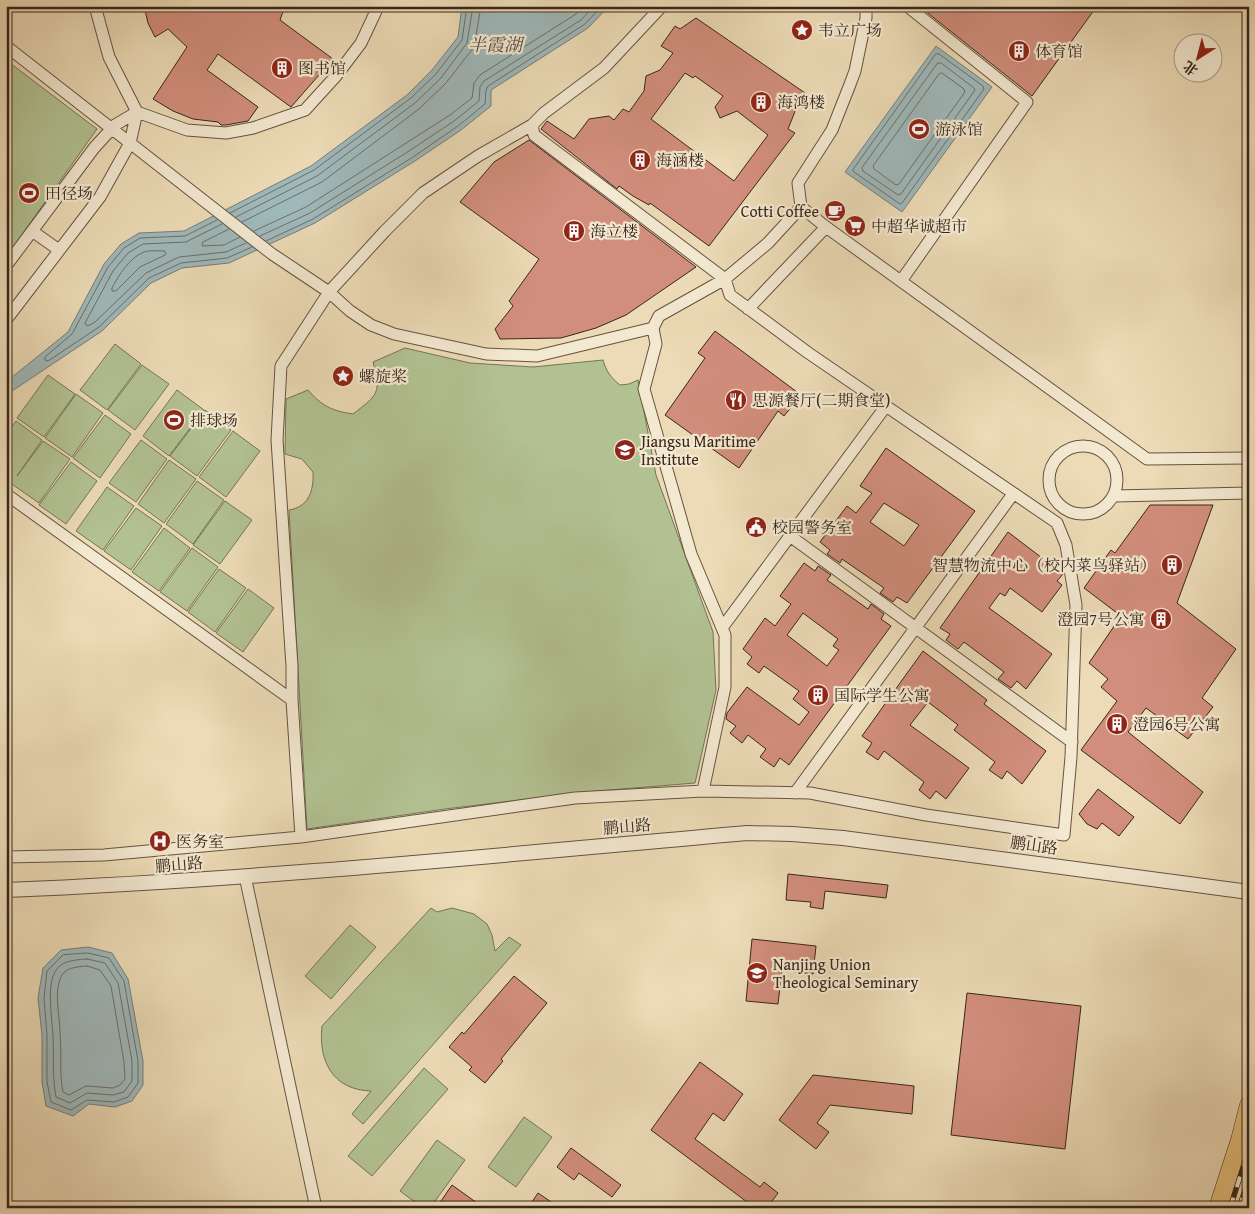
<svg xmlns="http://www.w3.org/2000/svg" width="1255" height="1214" font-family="'Gentium Book Plus','Noto Serif SC',serif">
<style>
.green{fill:#b2c192;stroke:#757456}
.water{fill:#9fb8ba;stroke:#767e7a}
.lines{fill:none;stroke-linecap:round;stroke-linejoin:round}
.shore{stroke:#6c6f6a;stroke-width:1}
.building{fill:#d28e7d;stroke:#38261b;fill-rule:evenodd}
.minor-casing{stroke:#655342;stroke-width:13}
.tertiary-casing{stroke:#655342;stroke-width:16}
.primary-casing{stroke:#38261b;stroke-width:19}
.minor{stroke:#f3e8d0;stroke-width:11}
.tertiary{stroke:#f3e8d0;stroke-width:14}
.primary{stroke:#e6be7b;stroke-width:18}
.rail-casing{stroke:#38261b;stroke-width:5.5}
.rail{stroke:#f3e8d0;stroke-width:4;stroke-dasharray:11;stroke-linecap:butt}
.labels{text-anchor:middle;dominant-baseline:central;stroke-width:4.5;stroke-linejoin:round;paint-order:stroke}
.poi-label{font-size:16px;fill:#38261b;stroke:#f3e8d0;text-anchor:start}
.street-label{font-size:16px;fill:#38261b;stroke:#f3e8d0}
.water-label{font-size:18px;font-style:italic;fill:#524a43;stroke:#f3e8d0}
</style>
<rect width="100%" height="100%" fill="#ecdbb6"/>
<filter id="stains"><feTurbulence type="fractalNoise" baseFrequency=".004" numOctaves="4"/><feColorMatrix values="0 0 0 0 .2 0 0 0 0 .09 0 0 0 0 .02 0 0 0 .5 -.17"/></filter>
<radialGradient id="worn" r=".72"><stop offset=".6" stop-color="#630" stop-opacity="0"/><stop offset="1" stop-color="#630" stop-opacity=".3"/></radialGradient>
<path class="green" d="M6,60L97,129L6,257Z
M115,344L141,364L107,410L80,390Z
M405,348L470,363L533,367L603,360C606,371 611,378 620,385L629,384L638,380L656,475L713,632L716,690L695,783L585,792L445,809L307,829L289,510C309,507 314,490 313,472L302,459L285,454L286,399L308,390C322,406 332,411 353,414C379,394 381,393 373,362Z
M142,365L169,384L135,430L108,410Z
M48,375L75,394L44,437L17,418Z
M177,390L204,410L169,456L143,436Z
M76,394L103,413L72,457L45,438Z
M205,410L231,430L197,476L170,456Z
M105,415L131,434L100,478L73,458Z
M16,421L42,440L17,476L43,441L70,459L39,503L6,480V434Z
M233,431L260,451L226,497L199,477Z
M141,440L167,459L136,502L109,483Z
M169,460L196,479L164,523L138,504Z
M71,462L97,481L66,524L39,505Z
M197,481L224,500L193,544L166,524Z
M107,487L134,506L103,550L76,531Z
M225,501L252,520L220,564L193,545Z
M136,508L162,526L131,570L104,551Z
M164,528L190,548L159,591L132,572Z
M192,548L218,567L187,611L160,592Z
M219,569L246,588L215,632L188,612Z
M248,589L274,608L243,652L216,633Z
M431,908L437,912L452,908L474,914L487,924L492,935L495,951L509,937L521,945L363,1124L352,1114L371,1091C333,1090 318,1061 322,1026Z
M350,925L376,947L331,999L305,976Z
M424,1068L448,1089L372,1176L348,1156Z
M524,1117L552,1137L516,1187L488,1167Z
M437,1140L465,1160L430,1208H423L400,1191Z"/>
<path class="water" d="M462,6H609L588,28L491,90V106L461,130L415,161L315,223L229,263L182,268L151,283L102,331L6,395V382L68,332L104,264L121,244L139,233L184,231L311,166L407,95L432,70L458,37Z
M936,46L992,87L902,212L845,172Z
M88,947L112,953L128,979L143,1061V1085L132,1101L115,1107L89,1104L73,1116L46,1106L42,1082V1035L38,998L43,968L61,950Z"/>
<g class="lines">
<path class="shore" d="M936,54H939L983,86L984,89L902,203L900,204L854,172L853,170Z
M938,63H941L974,88L975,90L901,194L898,195L863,171L862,168Z
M942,73L964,89L965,92L899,184L896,185L874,169L873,166L939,74Z
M230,213L314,170L411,98L436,74L462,40L467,6
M236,217L317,176L415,103L441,78L467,43L473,6
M217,220L185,236L140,238L124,248L108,267L72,334L45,357V360L48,361L99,327L149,278L181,263L227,258L252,247
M242,222L322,182L419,109L446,83L474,47L481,6
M222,224L186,242L143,244L128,253L113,271L85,323L86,325L88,326L95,322L146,273L179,257L226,252L246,243
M229,229L203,242L202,246L224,245L240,237
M254,231L306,207L450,115L472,98L474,83L480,75L576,14L583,6
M260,236L310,213L409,151L454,121L479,101L480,87L484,81L581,20L594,6
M266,241L313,219L413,157L458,126L485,104L486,90L488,86L585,24L602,6
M164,251L166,253L165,255L140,267L116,291H112V288C119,275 129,258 144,252C149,250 158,251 164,251Z
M88,953L109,958L124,981L138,1061V1083L128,1097L114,1102L87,1100L71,1110L51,1102L47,1082V1035L44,998L47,971L63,955Z
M87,959L105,963L118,983L132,1061V1081L124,1092L113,1095L87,1093L70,1103L56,1097C52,1076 54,1056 53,1035C52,1020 47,987 54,974C60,960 75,960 87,959Z
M87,966L100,970L111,986L124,1062L125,1079L120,1085L113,1088L86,1086L69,1095L63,1092C59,1073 62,1053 60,1033C60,1016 54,996 60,979C64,967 77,967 87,966Z"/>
</g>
<path class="building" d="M144,6H285L280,20L333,59L291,107L218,54L207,70L258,107L248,121L226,125H221L218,122L193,119L173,111L153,99L187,47L168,29L155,37L148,23Z
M919,6H1097L1032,96Z
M696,18L808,95L796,109L788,129L795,133L709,246L650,203L649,205L633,196L619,186L617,189L541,129L547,121L574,139L589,119L609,116L614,120L623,109L629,112L644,91L646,76L660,70L673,53L661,46L675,26L680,29ZM685,73L693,78L695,76L723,96L715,107L720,118L737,111L768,135L734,181L651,119Z
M529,140L608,200L696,267L626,315L596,328L561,338L500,339L495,329L513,306L509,301L539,259L460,202L494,162Z
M715,331L801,395L784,416L778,411L739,468L665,415L705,358L698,353Z
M886,448L975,511L907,603L897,597L893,602L880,593L884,588L842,559L840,563L827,554L830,550L820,542L847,506L856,513L872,493L860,486ZM884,503L919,525L904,546L870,522Z
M1150,505H1213L1177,603L1236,649L1202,698L1213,707L1188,739L1146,708L1128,732L1203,792L1180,824L1081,750L1117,701L1101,687L1108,679L1089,663L1121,616L1084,588L1111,550L1115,553Z
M1008,532L1063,574L1057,581L1062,585L1042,612L1010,588L1005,596L1000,593L989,608L1052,654L1026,689L1017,681L1011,688L998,679L1004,672L964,642L958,649L946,640L950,634L940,628Z
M804,563L815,571L818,566L831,575L827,580L868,609L871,604L884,614L881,619L891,626L789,765L780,758L774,767L760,757L766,749L748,735L742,743L730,733L736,726L726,719L727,713L747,687L799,725L809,712L793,699L799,691L764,666L759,673L747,664L752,657L743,649L765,618L775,626L791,604L780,596ZM803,613L838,639L833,646L839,650L827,666L787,635Z
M923,651L987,700L984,704L1046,751L1022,784L1007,771L1002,779L989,770L995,762L954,730L958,725L928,702L910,725L969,768L946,799L936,791L930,799L919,790L924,782L884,751L878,760L866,752L872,743L862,736Z
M1098,789L1134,817L1119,836L1102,823L1097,829L1087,824L1079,814Z
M788,874L888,885L886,898L825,891L823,909L810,907L811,902L786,900Z
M752,939L816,946L813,974L782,970L778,1004L746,1001Z
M514,976L547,1003L501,1059L503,1061L485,1083L469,1070L472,1067L449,1047L462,1032L464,1034Z
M967,993L1081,1006L1065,1149L951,1135Z
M700,1062L743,1094L724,1121L713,1113L695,1139L760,1187L764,1182L778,1193L767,1208H755L651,1130Z
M813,1075L914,1086L912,1114L830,1105L817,1123L829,1132L816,1149L779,1120Z
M571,1148L621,1185L612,1197L579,1173L574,1180L557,1167Z
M452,1185L484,1208H445L439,1204Z
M538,1193L560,1208H528Z"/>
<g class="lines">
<g class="minor-casing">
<path id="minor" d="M6,46L272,254L329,292L350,311L371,325L394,334L486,354L537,356L653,328L659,316L725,279L730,295L807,352L1057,523L1066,545L1076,605L1071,757L1064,835L926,815L810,793L703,791L575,798L301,837
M137,112L187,130L226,133L253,128L305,110L336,76L361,43L376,11L375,6
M532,125L534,135L725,279L768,243L801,207L798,183L832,130L849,87L855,71L866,18V6
M801,207L826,227L1147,459L1249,458
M32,231L59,250
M6,266L94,148L115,125L137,112
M901,281L1027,102L907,6
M748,309L826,227
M6,320L100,197L130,143L137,112L109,57L95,6
M653,328L656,344L644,389L691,554L725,635V687L703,791
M1049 480a34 34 0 1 1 68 0a34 34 0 1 1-68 0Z
M6,494L292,700L301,837L104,855L6,857
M1114,496L1249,493
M790,536L1072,742
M722,628L886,406
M292,700V666L277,440L281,366L329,292L385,231L423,193L478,156L532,125L544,113L604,68L662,6
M795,793L1013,494
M245,876L316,1208"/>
</g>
<g class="tertiary-casing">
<path id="tertiary" d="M6,890C254,880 500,855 747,833L792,834L843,838L1249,892"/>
</g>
<g class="primary-casing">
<path id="primary" d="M1218,1208L1240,1140L1249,1105"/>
</g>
<use href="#minor" class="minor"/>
<use href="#tertiary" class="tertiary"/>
<use href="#primary" class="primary"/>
<g class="rail-casing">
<path id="rail" d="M1230,1208L1249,1149
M1239,1208L1249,1179"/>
</g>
<use href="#rail" class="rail"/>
</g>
<defs>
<g id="sight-disc" transform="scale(1.125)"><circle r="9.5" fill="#8f2418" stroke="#f3e8d0"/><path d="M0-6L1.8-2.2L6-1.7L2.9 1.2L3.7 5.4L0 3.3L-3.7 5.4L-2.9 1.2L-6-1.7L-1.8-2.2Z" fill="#fff"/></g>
<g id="building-disc" transform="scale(1.125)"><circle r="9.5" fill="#8f2418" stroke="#f3e8d0"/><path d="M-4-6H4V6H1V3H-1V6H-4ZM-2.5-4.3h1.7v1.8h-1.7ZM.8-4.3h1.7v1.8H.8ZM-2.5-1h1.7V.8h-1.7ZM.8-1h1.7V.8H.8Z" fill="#fff"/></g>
<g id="stadium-disc" transform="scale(1.125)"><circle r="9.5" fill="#8f2418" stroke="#f3e8d0"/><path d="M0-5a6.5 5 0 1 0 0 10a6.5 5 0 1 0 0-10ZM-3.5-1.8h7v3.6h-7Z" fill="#fff"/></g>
<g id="cafe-disc" transform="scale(1.125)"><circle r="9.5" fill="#8f2418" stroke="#f3e8d0"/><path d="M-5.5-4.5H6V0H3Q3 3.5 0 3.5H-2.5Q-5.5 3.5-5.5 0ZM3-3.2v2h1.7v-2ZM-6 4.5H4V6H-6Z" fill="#fff"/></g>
<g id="supermarket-disc" transform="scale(1.125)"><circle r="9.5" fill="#8f2418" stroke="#f3e8d0"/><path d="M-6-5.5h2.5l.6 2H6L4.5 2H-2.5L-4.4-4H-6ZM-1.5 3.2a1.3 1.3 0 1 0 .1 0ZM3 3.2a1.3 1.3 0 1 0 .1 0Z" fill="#fff"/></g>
<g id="restaurant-disc" transform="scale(1.125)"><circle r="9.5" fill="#8f2418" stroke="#f3e8d0"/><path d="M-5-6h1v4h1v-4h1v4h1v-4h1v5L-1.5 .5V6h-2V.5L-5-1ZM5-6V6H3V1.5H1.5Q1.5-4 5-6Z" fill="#fff"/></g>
<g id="university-disc" transform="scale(1.125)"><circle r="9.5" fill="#8f2418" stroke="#f3e8d0"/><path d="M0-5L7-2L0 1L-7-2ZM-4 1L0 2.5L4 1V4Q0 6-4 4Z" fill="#fff"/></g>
<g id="civic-disc" transform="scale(1.125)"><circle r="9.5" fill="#8f2418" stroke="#f3e8d0"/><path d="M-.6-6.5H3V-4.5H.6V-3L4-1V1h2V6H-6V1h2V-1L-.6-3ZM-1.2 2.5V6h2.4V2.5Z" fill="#fff"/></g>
<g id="hospital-disc" transform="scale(1.125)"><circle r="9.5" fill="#8f2418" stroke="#f3e8d0"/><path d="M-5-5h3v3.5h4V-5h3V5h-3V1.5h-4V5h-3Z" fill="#fff"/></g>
</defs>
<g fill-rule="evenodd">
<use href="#sight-disc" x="802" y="30"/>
<use href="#building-disc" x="1019" y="51"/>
<use href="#building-disc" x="282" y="68"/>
<use href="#building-disc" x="761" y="102"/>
<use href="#stadium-disc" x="919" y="129"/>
<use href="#building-disc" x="640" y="160"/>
<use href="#stadium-disc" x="29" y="193"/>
<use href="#cafe-disc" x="835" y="211"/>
<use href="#supermarket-disc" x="855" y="226"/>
<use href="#building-disc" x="574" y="231"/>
<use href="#sight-disc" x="343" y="376"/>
<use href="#restaurant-disc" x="736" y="400"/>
<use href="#stadium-disc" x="174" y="420"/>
<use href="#university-disc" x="625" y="450"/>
<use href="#civic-disc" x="756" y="527"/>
<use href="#building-disc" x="1172" y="565"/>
<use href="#building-disc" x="1161" y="619"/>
<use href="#building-disc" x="818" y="695"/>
<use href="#building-disc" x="1117" y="724"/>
<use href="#hospital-disc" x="160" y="841"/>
<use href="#university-disc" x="757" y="973"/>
</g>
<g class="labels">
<g class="poi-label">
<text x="818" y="30">韦立广场</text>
<text x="1035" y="51">体育馆</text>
<text x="298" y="68">图书馆</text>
<text x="777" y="102">海鸿楼</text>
<text x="935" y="129">游泳馆</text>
<text x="656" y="160">海涵楼</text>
<text x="45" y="193">田径场</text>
<text x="819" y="211" text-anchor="end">Cotti Coffee</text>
<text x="871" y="226">中超华诚超市</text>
<text x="590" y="231">海立楼</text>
<text x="359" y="376">螺旋桨</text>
<text x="752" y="400">思源餐厅(二期食堂)</text>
<text x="190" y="420">排球场</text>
<text x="641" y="441">Jiangsu Maritime<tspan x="641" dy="18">Institute</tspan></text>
<text x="772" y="527">校园警务室</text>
<text x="1156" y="565" text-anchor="end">智慧物流中心（校内菜鸟驿站）</text>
<text x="1145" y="619" text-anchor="end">澄园7号公寓</text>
<text x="834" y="695">国际学生公寓</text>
<text x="1133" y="724">澄园6号公寓</text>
<text x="176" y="841">医务室</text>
<text x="773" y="964">Nanjing Union<tspan x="773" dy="18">Theological Seminary</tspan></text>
</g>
<g class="street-label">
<text transform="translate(627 826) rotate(-5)">鹏山路</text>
<text transform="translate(1034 845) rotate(8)">鹏山路</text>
<text transform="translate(179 864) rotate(-5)">鹏山路</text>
</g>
<g class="water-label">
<text x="495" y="44">半霞湖</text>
</g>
</g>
<rect width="1255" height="1214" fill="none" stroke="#ecdbb6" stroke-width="25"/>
<rect x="8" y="8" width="1240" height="1199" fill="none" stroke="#38261b" stroke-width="2.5"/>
<rect x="12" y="12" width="1230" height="1189" fill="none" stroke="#38261b"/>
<g transform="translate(1198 58) rotate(216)"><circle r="24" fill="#f3e8d0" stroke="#a89a88"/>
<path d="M0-4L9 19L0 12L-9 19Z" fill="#8f2418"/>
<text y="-8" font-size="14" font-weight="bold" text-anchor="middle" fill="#38261b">北</text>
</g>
<rect width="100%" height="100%" filter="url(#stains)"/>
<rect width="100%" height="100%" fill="url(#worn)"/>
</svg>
